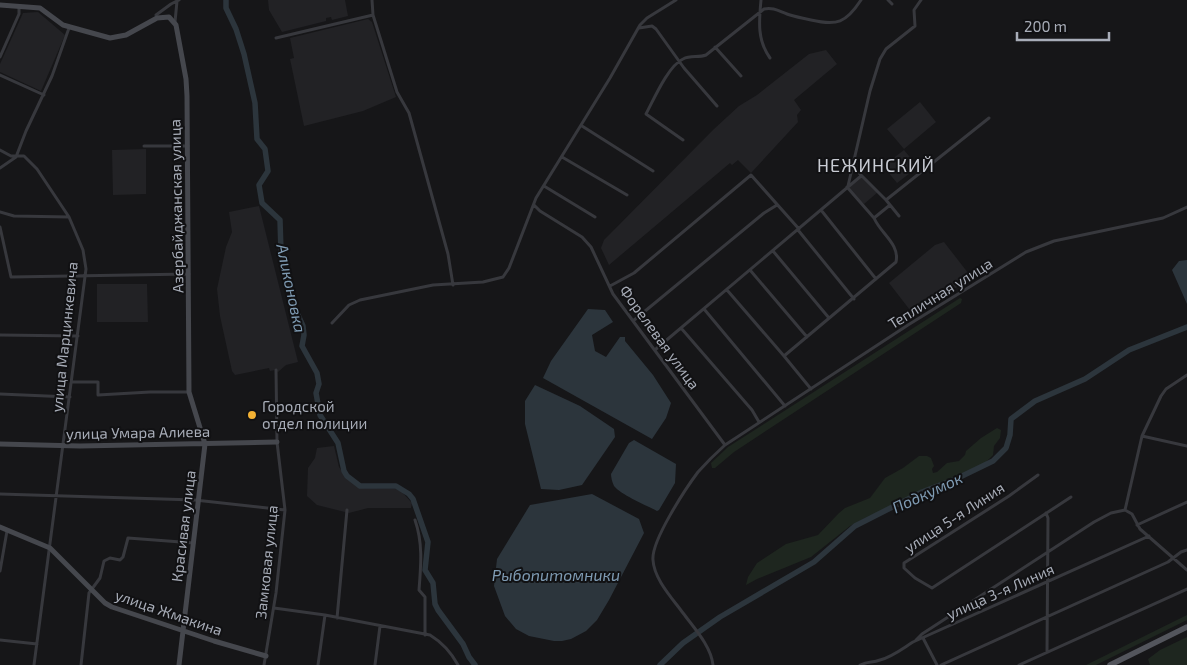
<svg xmlns="http://www.w3.org/2000/svg" width="1187" height="665" font-family="'Exo 2',sans-serif">
<style>
.built{fill:#222225}
.green{fill:#1e261f}
.water{fill:#2c353c}
.lines{fill:none;stroke-linecap:round;stroke-linejoin:round}
.river{stroke:#2c353c;stroke-width:5.5}
.street{stroke:#37383d;stroke-width:3}
.secondary{stroke:#45474d;stroke-width:5}
.primary{stroke:#53555c;stroke-width:5.5}
.poi-dot{fill:#f2b134;stroke:#111113;stroke-width:2}
.labels{text-anchor:middle;dominant-baseline:central;stroke-width:4;stroke-linejoin:round;paint-order:stroke}
.street-label{font-size:15px;fill:#a8adb8;stroke:#111113}
.poi-label{font-size:15px;fill:#a8adb8;stroke:#111113;text-anchor:start}
.water-label{font-size:16px;font-style:italic;fill:#7f9bb3;stroke:#111113}
.quarter-label{font-size:18px;letter-spacing:1px;fill:#c9ccd4;stroke:#111113}
</style>
<rect width="100%" height="100%" fill="#161618"/>
<path class="built" d="M268,0H345L348,16L332,20L331,17L326,18V21L282,32L269,10Z
M38,12L65,35L41,91L0,72V64L23,13Z
M368,19L372,22L396,97L363,111L304,126L290,59L294,58L290,38Z
M826,50L837,64L794,100L801,110L797,115L798,122L751,173L738,160L732,165L730,163L609,265L601,248L604,240L714,129L739,106L757,95L809,54Z
M920,102L936,122L904,149L887,129Z
M146,149V194L113,195L112,150Z
M904,150L918,167L897,183L883,166Z
M861,176L878,192L864,204L849,191L848,187Z
M259,206L298,362L286,365L278,372L275,370L270,371L269,368L235,375L232,371L220,316L217,289L226,247L232,232L229,212Z
M944,242L972,278L913,314L889,283L935,245Z
M97,284H147L148,322H97Z
M334,446L339,467L346,477L360,488L396,489L401,491L412,503L411,508H368L349,513L317,505L307,496L308,468L315,458L317,448Z"/>
<path class="green" d="M960,298L962,299L961,303L734,452L715,468H712L711,463L728,447Z
M997,428L1001,430L1000,438L994,446L993,455L983,465L911,495L899,504L869,516L850,526L811,557L757,579L746,585L748,577L757,563L786,544L818,535L839,513L845,508L870,498L885,478L903,468L919,456H927L931,458L934,466L932,469L933,473L937,472L947,463L959,461L965,455L966,451L981,438Z
M1187,615V620L1096,665H1086Z
M1187,637V665H1150L1148,659L1160,650Z"/>
<path class="water" d="M1187,260V304L1172,270L1179,261Z
M588,309L605,310L613,322L592,335L595,351L606,357L620,337H625V341L653,375L671,403L666,418L652,439L543,378L551,361Z
M535,385L580,406L614,429L615,437L582,485L559,490L541,489L525,424V401Z
M634,440L676,464L675,483L659,510L657,511C646,505 621,495 614,486C612,482 611,477 611,474L629,443Z
M592,494L639,519L644,533L609,600L597,620L586,631L571,639L562,641H554L529,636L516,629L505,616L494,586L497,559L530,505Z"/>
<g class="lines">
<path class="river" d="M226,0V8L236,29L244,54L255,103L257,139L265,149L268,171L259,185L262,203L280,220L281,252L289,277L293,304L303,326L304,335L302,346L317,373L319,384L316,393L320,415L338,443L344,471L347,476L360,486H396L409,494L413,499L428,542L425,570L433,583L435,604L438,610L463,644L469,657L475,665
M660,665L683,643L720,617L814,562L855,526L922,492L958,478L993,461L1006,448L1010,435L1011,419L1035,401L1085,379L1129,350L1187,327"/>
<path class="street" d="M372,0L373,15L397,92L409,113L448,254L453,285
M761,0C759,21 757,40 770,58
M888,0L892,4
M157,18L156,15L171,4L179,0
M175,22L177,1
M639,28L652,26L656,29L684,68L717,106
M276,38L373,15
M715,47L741,76
M0,57L19,14V7
M0,75L44,95
M582,126L653,171
M683,140L646,114C654,99 668,66 683,59C691,55 698,58 706,55L764,9C773,7 779,11 787,14C795,17 803,18 811,20C837,26 846,23 861,0
M144,146H188
M0,150L11,156H24L37,169L69,217L83,250L86,269L34,665
M562,157L627,195
M853,167L886,200L899,216
M0,168L16,157L26,131L52,76L69,28
M544,186L595,217
M848,186L870,91L880,59L886,49L915,26L914,10L921,0
M886,200L989,118
M534,205L540,211L582,237L591,247L613,294L725,445
M821,210L876,279
M0,212L14,216L69,217
M874,218L890,205
M0,227L11,277L189,274
M798,230L854,299
M773,251L829,318
M750,270L807,337
M610,286L634,273L751,175L799,229
M727,290L784,356L811,389
M704,309L785,406
M633,321L764,213L777,205
M332,323L349,305L360,300L433,285L483,282L503,277L509,268L536,198L610,78L640,25L647,18L676,0
M681,328L752,410L759,422
M0,335L78,336
M656,349L861,176
M784,356L896,262C900,244 881,234 874,218L847,187
M72,382H98V395L150,392H189
M0,394L70,397
M1142,436L1187,446
M1038,475L1009,496L904,563V568L915,578L932,588L1071,497
M0,494L195,500L285,510
M1125,510L1142,436L1161,396L1166,389L1187,375
M1125,510L1132,514L1140,529L1187,570
M1046,513L1048,518L1047,652
M415,520C423,543 421,565 419,590L425,597V635
M1137,525L1187,502
M0,571L7,531
M274,608L325,615L430,635C443,643 451,652 458,665
M337,618L347,510
M923,638L937,665
M0,640L37,644
M916,640L922,634L1094,522L1111,513L1125,510
M81,665L89,593L100,578L104,561L110,558L120,560L123,557L128,538L194,543
M264,665L276,593L285,510L277,442L276,370
M318,665L325,615
M375,665L380,626
M713,665C711,646 694,628 683,613C672,598 654,579 653,560C651,541 686,488 698,472C706,463 715,454 725,445L908,325L1026,252L1054,241L1163,218L1187,207
M860,665C869,661 872,663 880,660C892,657 902,649 913,642L1149,536
M941,665L1168,562L1181,552L1187,550
M1019,665L1187,589"/>
<path class="secondary" d="M0,5L40,8L63,25L110,38L126,35L157,18L169,17L176,25L186,79L187,96L189,392L205,444L179,665
M0,444L80,446L277,442
M0,527L50,548L105,603L112,607L214,641L266,656"/>
<path class="primary" d="M1110,665L1187,627"/>
</g>
<circle class="poi-dot" cx="252" cy="415" r="5"/>
<g class="labels">
<g class="street-label">
<text transform="translate(176 206) rotate(-91)">Азербайджанская улица</text>
<text transform="translate(940 293) rotate(-32)">Тепличная улица</text>
<text transform="translate(64 337) rotate(-84)">улица Марцинкевича</text>
<text transform="translate(660 337) rotate(54)">Форелевая улица</text>
<text transform="translate(138 432) rotate(-1)">улица Умара Алиева</text>
<text transform="translate(954 517) rotate(-33)">улица 5-я Линия</text>
<text transform="translate(183 526) rotate(-83)">Красивая улица</text>
<text transform="translate(266 562) rotate(-84)">Замковая улица</text>
<text transform="translate(1000 591) rotate(-24)">улица 3-я Линия</text>
<text transform="translate(169 612) rotate(19)">улица Жмакина</text>
</g>
<g class="poi-label">
<text x="262" y="406">Городской<tspan x="262" dy="17">отдел полиции</tspan></text>
</g>
<g class="water-label">
<text transform="translate(292 288) rotate(78)">Аликоновка</text>
<text transform="translate(927 492) rotate(-25)">Подкумок</text>
<text x="556" y="574">Рыбопитомники</text>
</g>
<g class="quarter-label">
<text x="876" y="165">НЕЖИНСКИЙ</text>
</g>
</g>
<path d="M1017 32v8h92v-8" fill="none" stroke="#a8adb8" stroke-width="2.5"/>
<text x="1024" y="32" font-size="15" fill="#a8adb8" stroke="#111113" stroke-width="4" paint-order="stroke">200 m</text>
</svg>
